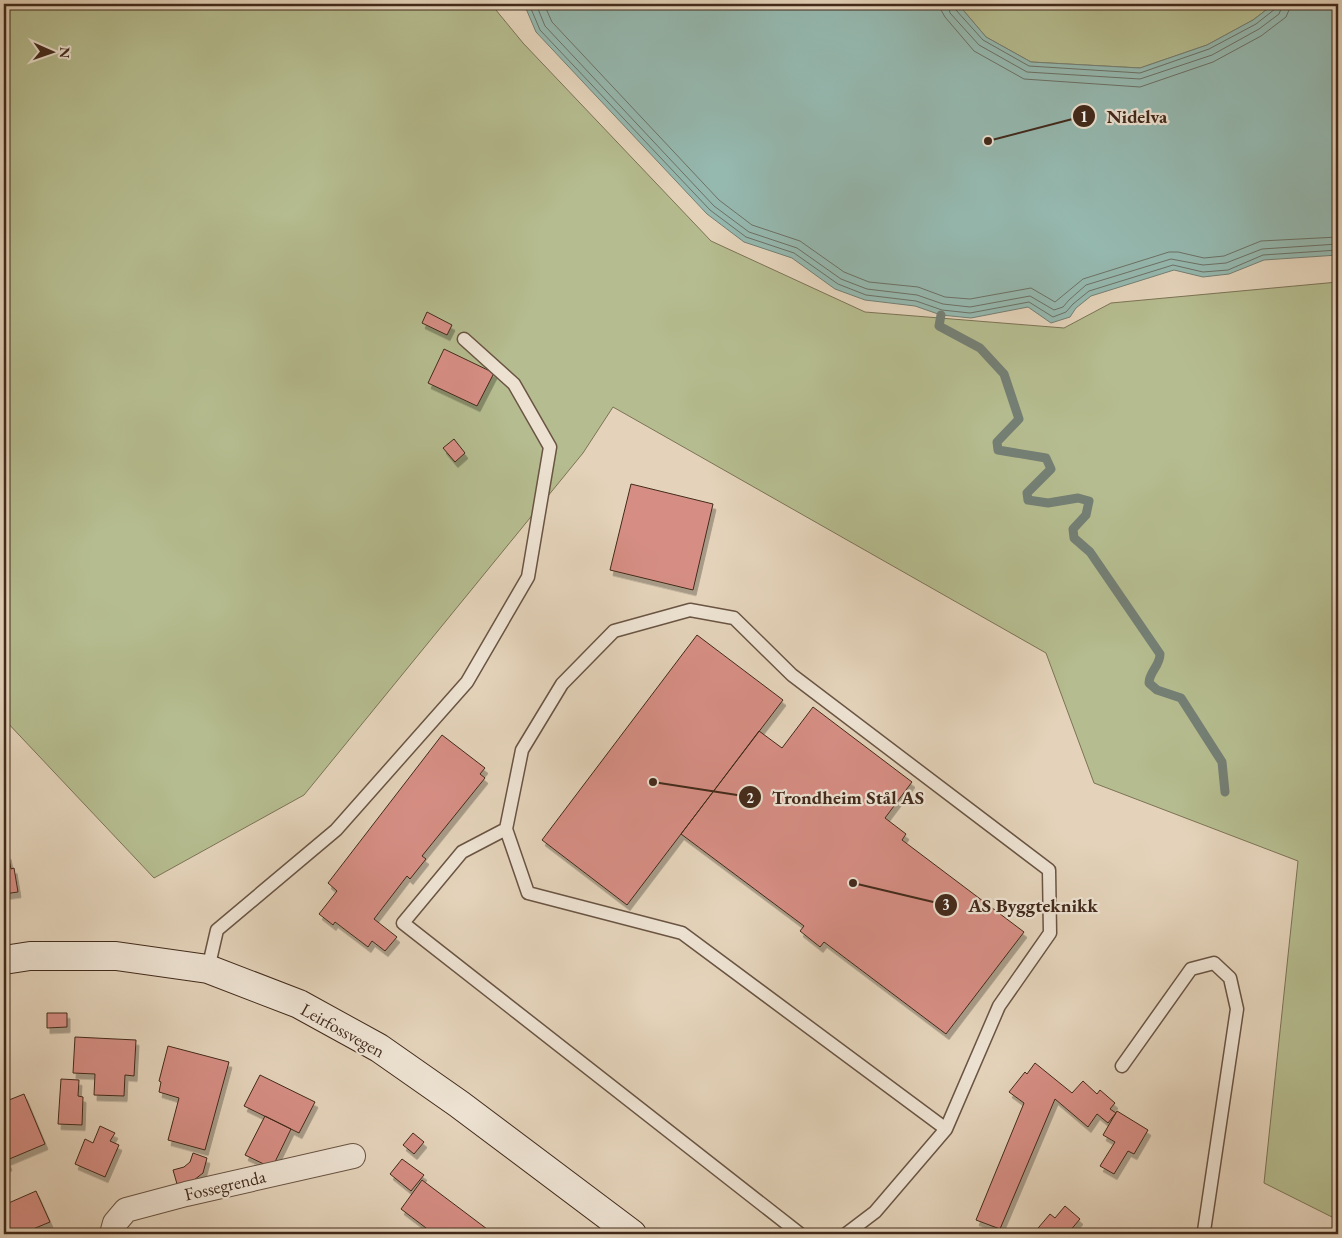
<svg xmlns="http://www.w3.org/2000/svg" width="1342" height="1238" font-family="'EB Garamond',serif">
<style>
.green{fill:#b5bc8f;stroke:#7c7355}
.water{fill:#95b8af;stroke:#747f74}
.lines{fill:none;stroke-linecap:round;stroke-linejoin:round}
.shore{stroke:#6c7165;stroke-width:1}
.stream{stroke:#747f74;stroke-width:9}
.building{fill:#d68e84;stroke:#422a1b;filter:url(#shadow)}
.lane-casing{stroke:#6a5443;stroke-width:15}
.street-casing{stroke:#6a5443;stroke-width:26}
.secondary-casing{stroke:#422a1b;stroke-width:30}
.lane{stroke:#ede2d2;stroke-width:12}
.street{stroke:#ede2d2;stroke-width:24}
.secondary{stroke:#ede2d2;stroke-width:28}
.labels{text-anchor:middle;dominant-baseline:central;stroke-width:4.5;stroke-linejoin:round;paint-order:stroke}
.street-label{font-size:18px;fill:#422a1b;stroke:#ede2d2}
.leader{fill:none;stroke:#422a1b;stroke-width:2}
.callout-dot{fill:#422a1b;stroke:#ede2d2;stroke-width:2}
.mark-label{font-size:15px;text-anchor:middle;font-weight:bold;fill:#fff}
.callout-label{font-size:19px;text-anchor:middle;font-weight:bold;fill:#422a1b;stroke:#ede2d2;stroke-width:4.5;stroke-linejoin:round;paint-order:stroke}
</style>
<defs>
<filter id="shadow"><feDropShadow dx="3" dy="5.5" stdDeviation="0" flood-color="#0004"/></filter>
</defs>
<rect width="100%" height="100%" fill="#e4d3ba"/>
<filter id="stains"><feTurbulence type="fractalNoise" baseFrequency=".004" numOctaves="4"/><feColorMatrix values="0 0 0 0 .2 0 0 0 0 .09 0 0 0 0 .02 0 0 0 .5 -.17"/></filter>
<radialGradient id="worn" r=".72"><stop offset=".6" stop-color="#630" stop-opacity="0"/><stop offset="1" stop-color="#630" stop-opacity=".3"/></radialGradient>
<path class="green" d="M4,4H491L523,43L711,241L865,312L1064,328L1111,303L1338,282V1220L1264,1183L1298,861L1094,783L1046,653L613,407L583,453L304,795L154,878L4,719Z
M958,4H1274L1253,20L1207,45L1140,68L1031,62L986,37Z"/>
<path class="water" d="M524,4H958L986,37L1031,62L1140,68L1207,45L1253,20L1274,4H1338V255L1264,260L1229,274L1203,277L1174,270L1091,296L1076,308L1070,317L1051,323L1028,307L971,318L941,315L915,306L865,300L835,289L792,258L744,242L707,214L536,32Z"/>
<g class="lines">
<path class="shore" d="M529,4L540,30L710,210L746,237L794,253L838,284L866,295L916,301L942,310L970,313L1029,302L1053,317L1066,312L1073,304L1089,291L1173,265L1203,272L1228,270L1263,255L1338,250
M536,4L545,26L714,206L749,232L797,248L841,279L867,289L917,295L943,304L970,307L1030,296L1054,310L1063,307L1069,300L1086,285L1171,259L1203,265L1226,263L1262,249L1338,244
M544,4L552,22L719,200L752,225L800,241L844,272L869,282L918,287L945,297L970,299L1031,288L1055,302L1083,279L1169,252H1178L1204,258L1224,256L1261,241L1338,237
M940,4L941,10L945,17L974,51L1024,79L1140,87L1213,62L1261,36L1286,17L1289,10L1290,4
M948,4L950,13L979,45L1027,72L1140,79L1212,55L1259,29L1279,14L1283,4
M954,4L955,9L983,40L1029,66L1140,73L1209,49L1256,24L1275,9L1276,4"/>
<path class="stream" d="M941,315L939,326L980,348L1004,374L1019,419L997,442L998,450L1046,458L1051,469L1027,493L1028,500L1048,503L1078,498L1089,501L1086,515L1073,529L1074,538L1090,552L1160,654C1160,666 1149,672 1149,683L1157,690L1181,698L1222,762L1225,792"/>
</g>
<path class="building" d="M427,312L452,325L447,335L422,323Z
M444,349L494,373L477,406L428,383Z
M454,439L465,453L455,462L443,448Z
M631,484L713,504L693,590L610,570Z
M697,635L783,700L627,905L542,840Z
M813,707L912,782L885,818L906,834L902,840L1024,932L946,1034L824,942L820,947L800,931L804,926L681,834L759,731L782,748Z
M442,735L485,768L480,774L485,778L422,856L426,859L410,879L407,876L374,919L397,937L385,951L372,941L368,947L335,922L333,925L319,914L337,891L328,883Z
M8,854L11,869L14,868L18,892L4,894V855Z
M47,1013H67V1027L47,1028Z
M75,1037L136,1040L134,1076L125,1075L124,1096L94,1095L95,1074L73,1073Z
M168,1046L229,1062L205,1150L168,1140L179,1098L159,1092L161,1082L159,1081Z
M1035,1063L1072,1093L1083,1081L1097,1094L1100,1090L1115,1103L1110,1109L1116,1113L1108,1123L1097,1114L1088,1127L1055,1099L1000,1229L976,1220L1024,1103L1009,1092L1025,1072L1027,1074Z
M260,1075L315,1102L299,1133L244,1106Z
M61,1079L79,1080L78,1096L83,1097L82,1125L58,1124Z
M24,1094L45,1144L7,1160L9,1165L4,1168V1121L8,1119L4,1109V1102Z
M1117,1111L1148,1130L1134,1154L1128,1151L1114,1174L1100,1166L1115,1142L1103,1135Z
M265,1116L291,1129L272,1168L245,1155Z
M100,1126L115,1133L110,1141L119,1145L105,1177L75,1164L85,1139L93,1143Z
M413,1133L424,1142L414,1154L403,1145Z
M193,1153L207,1158L203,1173L194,1180L177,1184L173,1170L184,1167L190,1162Z
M402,1159L424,1175L411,1191L390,1174Z
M422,1180L487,1229L483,1234H427L430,1231L401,1209Z
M36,1191L50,1222L21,1234H4V1205Z
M1065,1206L1080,1219L1069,1232L1071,1234H1033L1050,1214L1055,1218Z"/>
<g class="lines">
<g class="lane-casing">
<path id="lane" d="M506,829L462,852L403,923L800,1234
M208,969L217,930L336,830L467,682L528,577L550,447L514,384L464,339
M1122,1066L1191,969L1214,963L1230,978L1237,1009L1204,1231L1201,1234
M846,1234L875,1212L946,1129L999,1006L1050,933L1049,870L792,675L734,618L690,610L614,631L562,684L522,750L506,829L528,893L682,933L946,1129"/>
</g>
<g class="street-casing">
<path id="street" d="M112,1234L115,1223L126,1210L186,1194L353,1156"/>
</g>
<g class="secondary-casing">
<path id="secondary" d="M4,960L30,956H116L208,969L299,1004L379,1048L459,1104L632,1234"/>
</g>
<use href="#lane" class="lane"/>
<use href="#street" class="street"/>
<use href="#secondary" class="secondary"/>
</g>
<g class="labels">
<g class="street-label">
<text transform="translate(343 1030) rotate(29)">Leirfossvegen</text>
<text transform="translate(225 1185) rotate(-13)">Fossegrenda</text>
</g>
</g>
<path class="leader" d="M988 141L1084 116M653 782L750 797M853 883L946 905"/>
<g class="callout-dot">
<circle cx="988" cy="141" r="5"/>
<circle cx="653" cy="782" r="5"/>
<circle cx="853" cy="883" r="5"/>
<circle cx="1084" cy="116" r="12"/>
<circle cx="750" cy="797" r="12"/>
<circle cx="946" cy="905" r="12"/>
</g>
<g class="mark-label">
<text x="1084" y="122">1</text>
<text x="750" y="803">2</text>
<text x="946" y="910">3</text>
</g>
<g class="callout-label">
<text x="1137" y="123">Nidelva</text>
<text x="848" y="804">Trondheim Stål AS</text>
<text x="1033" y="912">AS Byggteknikk</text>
</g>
<rect width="1342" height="1238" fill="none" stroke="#e4d3ba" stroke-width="20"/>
<rect x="5" y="5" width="1332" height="1228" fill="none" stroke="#422a1b" stroke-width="2.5"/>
<rect x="10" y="10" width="1322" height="1218" fill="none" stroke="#422a1b"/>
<g transform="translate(52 52) rotate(92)" stroke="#ede2d2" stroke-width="4" paint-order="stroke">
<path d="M0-4L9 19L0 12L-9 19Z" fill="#422a1b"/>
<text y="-8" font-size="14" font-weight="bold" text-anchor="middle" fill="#422a1b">N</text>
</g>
<rect width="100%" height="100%" filter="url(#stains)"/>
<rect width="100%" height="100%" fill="url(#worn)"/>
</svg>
